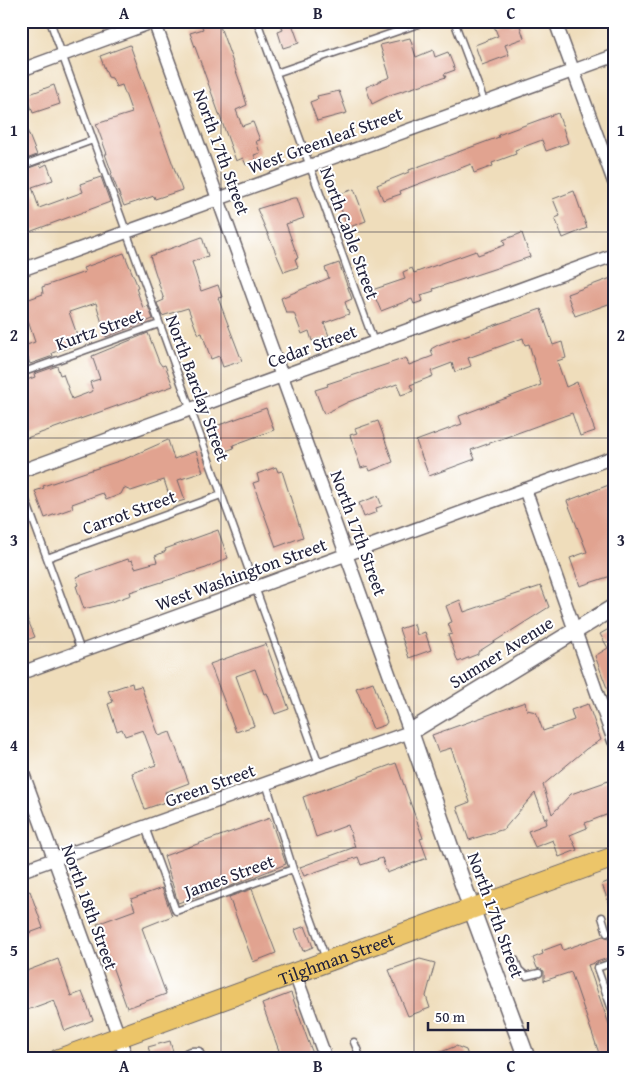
<svg xmlns="http://www.w3.org/2000/svg" width="635" height="1080" font-family="'Gentium Book Plus',serif">
<style>
.building{fill:#e1a390}
.lines{fill:none;stroke-linecap:round;stroke-linejoin:round}
.service-casing{stroke:#6a6368;stroke-width:9}
.minor-casing{stroke:#6a6368;stroke-width:15}
.tertiary-casing{stroke:#6a6368;stroke-width:19}
.primary-casing{stroke:#6a6368;stroke-width:22}
.service{stroke:#fff;stroke-width:6}
.minor{stroke:#fff;stroke-width:12}
.tertiary{stroke:#fff;stroke-width:16}
.primary{stroke:#ecc569;stroke-width:20}
.grid{fill:none;stroke:#22223b;stroke-width:1;stroke-opacity:0.55}
.labels{text-anchor:middle;dominant-baseline:central;stroke-width:4;stroke-linejoin:round;paint-order:stroke}
.street-label{font-size:18px;fill:#22223b;stroke:#fff}
.neatline{fill:none;stroke:#22223b;stroke-width:2}
.grid-label{font-size:16px;text-anchor:middle;font-weight:bold;fill:#22223b}
</style>
<rect width="100%" height="100%" fill="#fff"/>
<filter id="ink" filterUnits="userSpaceOnUse"><feTurbulence type="fractalNoise" baseFrequency=".02" numOctaves="2"/><feDisplacementMap in="SourceGraphic" scale="10" xChannelSelector="R" yChannelSelector="G"/><feConvolveMatrix kernelMatrix="1 2 1 2 8 2 1 2 1" color-interpolation-filters="sRGB"/></filter>
<filter id="wash" filterUnits="userSpaceOnUse"><feTurbulence type="fractalNoise" baseFrequency=".0096" numOctaves="4" result="noise"/><feDisplacementMap in="SourceGraphic" scale="20" xChannelSelector="R" yChannelSelector="G"/><feGaussianBlur stdDeviation="1.12" result="paint"/><feColorMatrix in="noise" values="0 0 0 0 0 0 0 0 0 0 0 0 0 0 0 0 0 1.4 0 .05"/><feComposite in="paint" operator="in"/></filter>
<g filter="url(#wash)">
<rect width="100%" height="100%" fill="#efddbb"/>
<g id="blocks">
<path class="building" d="M208,21H218L241,85L247,105L236,110L242,126L253,122L260,140L256,141L260,153L254,155L257,161L246,165L243,158L236,161L190,33L203,29L201,24Z
M280,21H291L299,43L283,48L278,32L283,30Z
M506,21H510L511,26L519,23L524,38L505,45L509,55L482,65L475,45L498,36L494,26Z
M410,38L416,57L433,50L435,57L448,52L455,70L444,74L446,77L390,95L372,104L366,87L390,77L380,45Z
M130,45L182,190L155,199L154,196L124,206L111,174L112,173L105,154H107L96,124L132,113L122,85L116,87L112,78L108,77L100,56Z
M54,85L60,104L33,113L27,95Z
M339,91L347,113L317,121L310,102L318,99L317,96Z
M558,113L568,143L546,151L542,140L515,150L516,154L492,163L493,166L474,173L471,164L400,191L401,194L383,200L377,185L409,172V170L499,137L498,135Z
M21,115L37,155L21,161Z
M40,164L41,167L47,164L53,180L32,187L39,208L83,192L80,184L101,177L110,202L21,235V171Z
M354,189L366,221L347,228L337,195Z
M574,191L587,228L563,238L555,218L560,216L553,199Z
M293,198H297L304,218L286,224L298,258L295,259L298,267L284,272L257,209Z
M522,233L530,257L433,289L434,291L421,295L423,301L414,304L412,299L381,311L372,290L405,279L403,272L412,268L414,273L476,251L478,255L505,245L503,240Z
M202,237L208,256L192,262L201,291L218,285L222,297L218,298L242,361L223,367L219,356L211,359L202,333L199,334L196,329L188,308L162,316L157,303L164,300L150,256Z
M124,253L138,287L136,288L143,308L148,306L153,319L106,337L96,303L69,312L80,343L52,353L53,356L30,364L24,346L35,342L28,321L21,324V302L43,294L42,287L85,272L83,268Z
M339,263L352,299L345,302L349,314L324,323L329,336L312,341L309,331L302,334L294,313H286L281,298L329,278L325,268Z
M614,277V302L575,316L567,294Z
M541,309L553,345L562,342L566,358L557,361L566,387L577,382L595,431L580,436L572,413L471,450L475,459L429,476L416,441L462,424L459,416L541,385L529,344L525,345L523,338L468,358L471,366L455,372L452,363L431,371L433,376L410,385L413,391L401,395L397,384L348,402L324,414L315,390L328,386L327,384L406,358L409,365L433,356L431,349L438,345Z
M148,333L159,362L162,366L165,365L173,386L21,440V382L35,377L34,374L57,366L60,375L63,374L72,399L93,391L90,382L100,379L92,356Z
M266,408L274,430L233,445L234,448L217,454L208,429Z
M378,421L393,462L370,471L368,466L361,468L350,435L357,433L355,429Z
M168,440L174,459L196,451L203,472L178,480L185,500L172,504L164,480L131,491L124,488L121,494L106,500L103,493L72,504L73,508L45,518L35,491L44,488L43,486L125,459Z
M276,467L278,472L282,471L303,537L276,547L253,483L259,481L257,474Z
M614,483V575L580,586L570,558L587,552L567,501Z
M378,496L382,506L376,508L377,512L364,517L359,503Z
M218,530L228,558L206,568L130,592L131,595L108,603L84,609L76,586L79,585L76,577L128,559L129,561L132,560L135,568L157,562L155,556L166,551L165,549Z
M541,586L549,607L478,652V654L458,662L448,635L452,634L448,623L452,622L446,606L460,600L464,612Z
M21,604L35,637L21,642Z
M414,624L417,635L425,632L431,650L409,658L399,629Z
M614,626V703L613,704L595,656L608,648L600,634Z
M266,644L289,709L275,714L267,693L264,694L255,669L236,676L254,726L236,732L210,664Z
M373,682L387,722L385,725L373,729L356,688Z
M132,683L133,688L141,686L159,736L170,732L189,783L165,792L168,801L145,809L132,773L156,765L143,730L125,736L122,729L117,731L108,704L113,702L108,691Z
M525,702L527,710L536,712L543,731L574,720L571,710L588,704L601,740L586,749L543,785L552,814L571,794L614,779V812L585,823L587,828L570,835L577,850L559,857L553,840L535,847L528,831L547,824L546,820L548,817L545,819L535,793L504,829L469,840L457,807L470,802L451,748L438,752L432,735Z
M396,763L423,838L420,839L427,858L387,873L382,858L361,865L358,857L304,876L300,867L355,847L348,825L316,837L303,797Z
M270,818L286,864L226,888L225,886L178,903L164,856Z
M614,879V912L612,913L602,884Z
M162,888L172,916L142,928L166,994L127,1008L97,924L135,910L131,899Z
M252,889L276,953L253,962L229,897Z
M30,891L43,928L21,936V894Z
M305,926L313,947L303,951L295,930Z
M614,933V956L588,965L614,1038V1059H601L571,972L544,981V971L537,968L533,958L543,954L542,951L561,944L563,950L603,936L609,938Z
M58,959L71,996L82,992L93,1020L65,1031L54,1000L27,1010L21,994V973Z
M420,959L435,963L426,996L430,1008L408,1016L389,970Z
M291,993L307,1038L315,1059H282L262,1004Z
M170,1041L175,1059H152L148,1047Z
M456,1046L466,1050L469,1059H424Z"/>
</g>
</g>
<g filter="url(#ink)">
<use href="#blocks" fill-opacity="0" stroke="#6a6368" stroke-width="1"/>
<g class="lines">
<g class="service-casing">
<path id="service" d="M50,21L319,764
M257,21L374,342
M454,21L484,101
M276,73L427,21
M21,166L93,140
M21,373L159,324
M21,487L81,651
M47,558L221,495
M266,783L293,869L326,959
M145,827L176,911L293,869
M602,917L607,933
M515,960L519,970L526,976L539,973
M614,962L597,968L614,1015
M354,1042L361,1059
M21,1050L24,1059
M180,1059C186,1051 190,1050 199,1051L203,1059"/>
</g>
<g class="minor-casing">
<path id="minor" d="M555,21L614,182
M21,70L155,21
M21,270L614,56
M21,471L614,255
M525,489L614,741
M21,673L614,457
M21,768L127,1059
M21,871L410,732L154,21
M295,974L326,1059"/>
</g>
<g class="tertiary-casing">
<path id="tertiary" d="M527,1059L472,910L410,732L614,607"/>
</g>
<g class="primary-casing">
<g id="primary">
<path id="s1" d="M59,1059L614,857"/>
</g>
</g>
<use href="#service" class="service"/>
<use href="#minor" class="minor"/>
<use href="#tertiary" class="tertiary"/>
<use href="#primary" class="primary"/>
</g>
</g>
<path class="grid" d="M221,21V1059M414,21V1059M21,232H614M21,438H614M21,642H614M21,848H614"/>
<g class="labels">
<g class="street-label">
<text transform="translate(325 140) rotate(-20)">West Greenleaf Street</text>
<text transform="translate(222 152) rotate(70)">North 17th Street</text>
<text transform="translate(350 233) rotate(70)">North Cable Street</text>
<text transform="translate(99 329) rotate(-20)">Kurtz Street</text>
<text transform="translate(312 346) rotate(-20)">Cedar Street</text>
<text transform="translate(198 388) rotate(70)">North Barclay Street</text>
<text transform="translate(129 512) rotate(-20)">Carrot Street</text>
<text transform="translate(359 533) rotate(70)">North 17th Street</text>
<text transform="translate(241 574) rotate(-20)">West Washington Street</text>
<text transform="translate(501 652) rotate(-32)">Sumner Avenue</text>
<text transform="translate(210 785) rotate(-20)">Green Street</text>
<text transform="translate(229 876) rotate(-20)">James Street</text>
<text transform="translate(90 907) rotate(70)">North 18th Street</text>
<text transform="translate(496 915) rotate(70)">North 17th Street</text>
<text stroke="none"><textPath href="#s1" startOffset="295">Tilghman Street</textPath></text>
</g>
</g>
<rect width="635" height="1080" fill="none" stroke="#fff" stroke-width="55"/>
<path d="M428 1022v8h100v-8" fill="none" stroke="#22223b" stroke-width="2.5"/>
<text x="435" y="1022" font-size="15" fill="#22223b" stroke="#ffffff" stroke-width="4" paint-order="stroke">50 m</text>
<rect x="28" y="28" width="580" height="1024" class="neatline"/>
<g class="grid-label">
<text x="124" y="19">A</text>
<text x="318" y="19">B</text>
<text x="511" y="19">C</text>
<text x="14" y="136">1</text>
<text x="621" y="136">1</text>
<text x="14" y="341">2</text>
<text x="621" y="341">2</text>
<text x="14" y="546">3</text>
<text x="621" y="546">3</text>
<text x="14" y="751">4</text>
<text x="621" y="751">4</text>
<text x="14" y="956">5</text>
<text x="621" y="956">5</text>
<text x="124" y="1072">A</text>
<text x="318" y="1072">B</text>
<text x="511" y="1072">C</text>
</g>
</svg>
